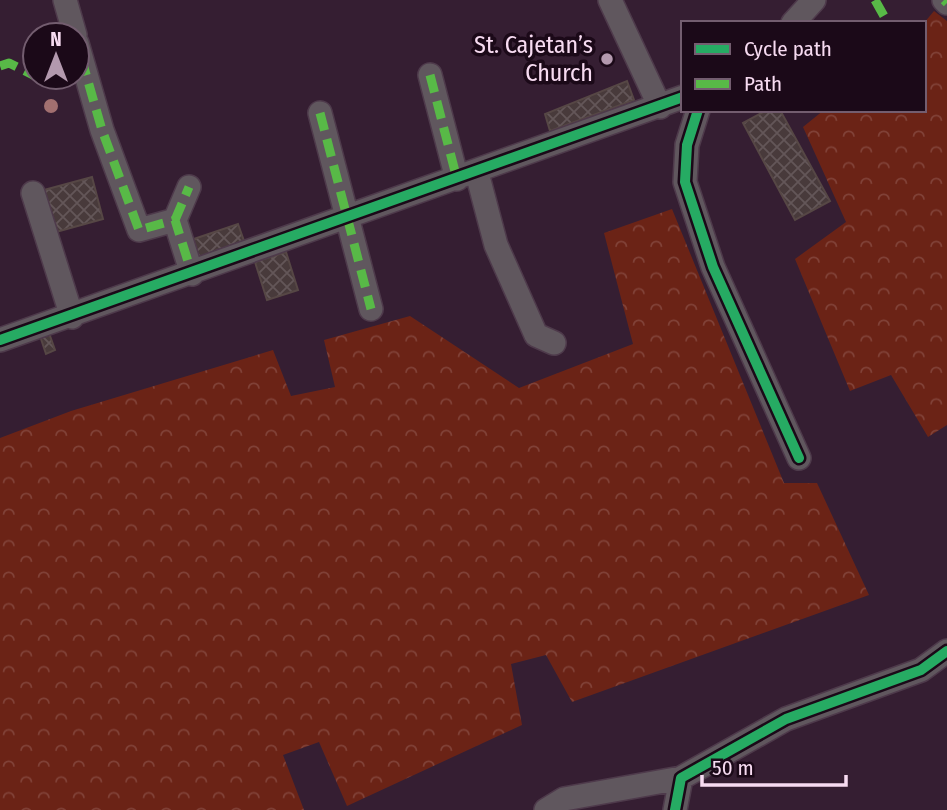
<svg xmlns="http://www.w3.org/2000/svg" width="947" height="810" font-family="'Fira Sans Condensed',sans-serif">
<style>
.forest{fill:url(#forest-crowns)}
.building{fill:url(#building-cross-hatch);stroke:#564745;stroke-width:2}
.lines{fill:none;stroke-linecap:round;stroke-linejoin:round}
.minor-casing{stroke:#4e3a4b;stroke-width:26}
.minor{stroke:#60575e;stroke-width:23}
.quiet{stroke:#58b947;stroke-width:9;stroke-dasharray:18 9;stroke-linecap:butt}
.cycleway-casing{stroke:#1b0918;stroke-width:15}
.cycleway{stroke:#26ab63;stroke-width:10}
.tree{fill:#a27070}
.poi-dot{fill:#b399ae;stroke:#1b0918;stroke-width:2.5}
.labels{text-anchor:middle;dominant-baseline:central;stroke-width:7;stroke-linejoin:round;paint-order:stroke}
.poi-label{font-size:24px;fill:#f7dbf1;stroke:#1b0918;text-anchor:end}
</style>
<defs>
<pattern id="forest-crowns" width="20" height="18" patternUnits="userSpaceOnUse" patternTransform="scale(1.75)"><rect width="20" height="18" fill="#6b2316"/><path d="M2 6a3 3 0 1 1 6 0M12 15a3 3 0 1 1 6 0" fill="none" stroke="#814238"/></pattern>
<pattern id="building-cross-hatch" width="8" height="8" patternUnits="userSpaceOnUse" patternTransform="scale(1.75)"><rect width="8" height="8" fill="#483a3b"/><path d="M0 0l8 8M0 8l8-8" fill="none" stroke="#635658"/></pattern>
</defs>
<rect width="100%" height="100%" fill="#351e32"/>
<path class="forest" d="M934,11L947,21V425L928,437L891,375L850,391L795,259L846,222L803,127L824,110H924V23Z
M672,209L784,483H817L869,595L572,702L546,655L511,664L522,725L347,806L319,742L283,755L304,810H0V438L71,411L273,350L291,396L335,387L324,340L410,316L519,388L633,344L604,233Z"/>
<path class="building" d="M627,81L634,100L550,131L545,114Z
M767,110H780L830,201L795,220L743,123Z
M92,177L103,219L56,232L44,190Z
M238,224L244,241L197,258L191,240Z
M286,252L298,290L267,300L255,262Z
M49,333L55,350L46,354L40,336Z"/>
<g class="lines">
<g class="minor-casing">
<path id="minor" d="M65,0L75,35
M610,0L660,107
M944,0L947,3
M793,23L814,0
M77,43L102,130L139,230L175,220L192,274
M430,75L457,179
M698,110L687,145L685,182L713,267L799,458
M320,113L371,309
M477,173L496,245L536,335L554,343
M33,193L72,317
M175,220L189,187
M0,340L683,97
M546,810L564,799L681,778
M675,810L681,778L786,719L921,670L947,651"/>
</g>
<use href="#minor" class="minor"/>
<path class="quiet" d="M875,0L888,23
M944,0L947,3
M0,66L9,63L35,76
M77,66L83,64L102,130L139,230L175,220L192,274
M430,75L457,179
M320,113L371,309
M175,220L189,187"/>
<g class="cycleway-casing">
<path id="cycleway" d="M698,110L687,145L685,182L713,267L799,458
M0,340L683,97
M675,810L681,778L786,719L921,670L947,651"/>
</g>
<use href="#cycleway" class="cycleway"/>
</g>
<circle class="tree" cx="51" cy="106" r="7"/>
<circle class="poi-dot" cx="607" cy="59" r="7"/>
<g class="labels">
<g class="poi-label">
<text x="593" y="45">St. Cajetan’s<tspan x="593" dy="28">Church</tspan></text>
</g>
</g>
<rect x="681" y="21" width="245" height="91" fill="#1b0918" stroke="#735d6f" stroke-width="2"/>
<rect x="695" y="44" width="35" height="10" fill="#26ab63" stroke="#735d6f" stroke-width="2"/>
<text x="744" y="56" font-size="21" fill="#f7dbf1">Cycle path</text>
<rect x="695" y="79" width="35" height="10" fill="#58b947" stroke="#735d6f" stroke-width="2"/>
<text x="744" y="91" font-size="21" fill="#f7dbf1">Path</text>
<g transform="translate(56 56)"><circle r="33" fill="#1b0918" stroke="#735d6f" stroke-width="2"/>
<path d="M0-5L12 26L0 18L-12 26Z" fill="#b399ae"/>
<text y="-10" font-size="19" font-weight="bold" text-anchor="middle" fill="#f7dbf1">N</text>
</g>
<path d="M702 775v10h144v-10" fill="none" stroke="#f7dbf1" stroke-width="3.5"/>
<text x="712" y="775" font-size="21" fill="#f7dbf1" stroke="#1b0918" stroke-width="5" paint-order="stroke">50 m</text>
</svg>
